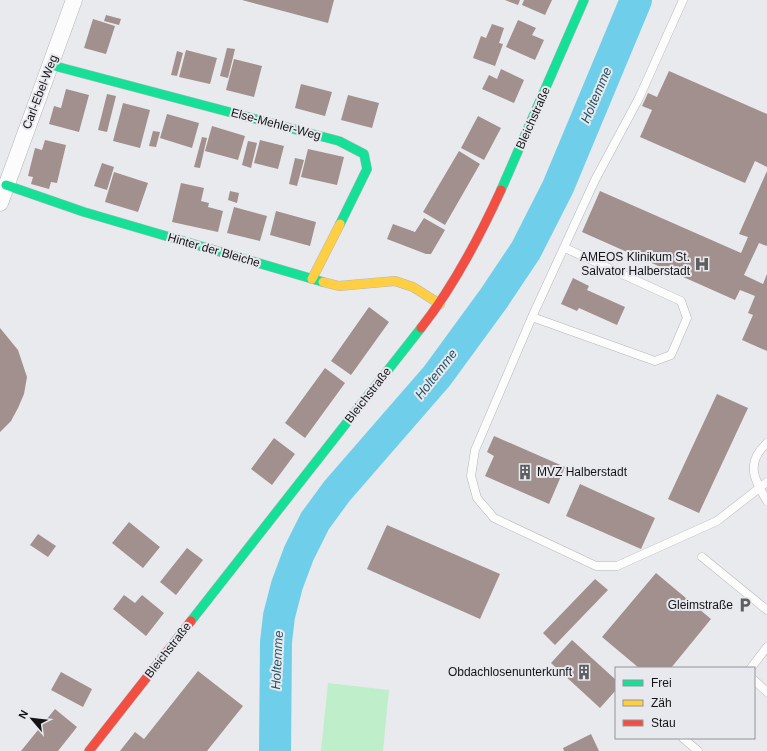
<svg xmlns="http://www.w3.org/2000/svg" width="767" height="751" font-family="Arial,sans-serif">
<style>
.pitch{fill:#bfeecb}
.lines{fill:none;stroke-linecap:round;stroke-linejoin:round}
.river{stroke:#6fcfeb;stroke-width:32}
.building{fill:#a1908d}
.lane-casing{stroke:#b7b7ba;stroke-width:9}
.street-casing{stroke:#b7b7ba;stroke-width:17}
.fast-casing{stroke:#b7b7ba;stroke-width:10}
.slow-casing{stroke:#b7b7ba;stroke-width:10}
.jam-casing{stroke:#b7b7ba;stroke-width:10}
.lane{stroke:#fcfcfc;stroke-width:8}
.street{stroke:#fcfcfc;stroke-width:16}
.fast{stroke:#16e098;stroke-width:9}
.slow{stroke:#ffcf43;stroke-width:9}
.jam{stroke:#f24e42;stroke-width:9}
.labels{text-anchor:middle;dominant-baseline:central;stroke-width:4;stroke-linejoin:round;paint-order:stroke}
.street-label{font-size:12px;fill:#141416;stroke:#e8e9ee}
.poi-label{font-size:12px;fill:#141416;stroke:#e8e9ee;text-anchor:end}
.water-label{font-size:13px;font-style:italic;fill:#1f5565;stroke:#e8e9ee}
</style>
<rect width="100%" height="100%" fill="#e9eaed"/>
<path class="pitch" d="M328,683L389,690L383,751H321Z"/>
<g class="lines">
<path class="river" d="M275,751L276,642L279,616L287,585L299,553L315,521L337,491L437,376L494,298L526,250L558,187L636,0"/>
</g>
<path class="building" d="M242,0H334L328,23Z
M505,0H520L518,5Z
M524,0H552L545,15L522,5Z
M106,15L121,19L119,25L104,21Z
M93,19L115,26L106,54L84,48Z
M518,20L536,28L532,35L544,40L535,60L506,47Z
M492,24L504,28L499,43L503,44L495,66L473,58L481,36L486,38Z
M227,48L235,49L228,78L220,76Z
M186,50L217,58L210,84L179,77Z
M177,51L183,53L177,76L171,75Z
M234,59L262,66L254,97L226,90Z
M501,69L524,80L514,103L482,89L489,75L497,79Z
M669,71L767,114V167L755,161L745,183L640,137L652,110L642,106L648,93L657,97Z
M301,84L332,92L325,116L295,108Z
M66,89L89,95L79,132L49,124L54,106L61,108Z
M107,94L116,96L107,132L98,130Z
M348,95L379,103L372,128L341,120Z
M123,103L150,110L140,148L113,141Z
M167,114L199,123L192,148L160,138Z
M478,116L501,128L484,160L461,148Z
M212,126L245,136L238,160L205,151Z
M153,131L160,132L156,147L149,146Z
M202,137L207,138L200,168L194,167Z
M45,140L66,145L57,183L51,182L49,189L31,184L33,177L28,176L35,148L42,150Z
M260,140L284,146L278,169L254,163Z
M248,141L257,143L251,168L242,165Z
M308,149L344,157L337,185L301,177Z
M459,151L480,164L445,225L423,212Z
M295,158L304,160L297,186L289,184Z
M102,163L114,167L107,190L94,186Z
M767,171V246L759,243L744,275L763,284L767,274V351L742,340L753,315L748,313L755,296L740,290L735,300L582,232L600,191L741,253L748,237L739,234Z
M114,172L148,183L138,212L105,202Z
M181,183L204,188L201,201L209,203L208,207L223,211L218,232L172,222Z
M230,191L239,193L237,203L228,200Z
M234,207L267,216L260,241L227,233Z
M276,211L316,222L310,246L270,235Z
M424,218L445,230L431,254H426L387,239L393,224L415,232Z
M573,278L589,286L587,290L625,307L617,325L579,308L577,311L561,304Z
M369,307L389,322L351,375L331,361Z
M0,328L18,350L27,377L24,394L18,408L11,421L0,432Z
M325,368L345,383L305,438L285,423Z
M717,394L748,408L699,513L668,499Z
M494,436L565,467L549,504L485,476L494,456L487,452Z
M274,438L295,454L272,485L251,469Z
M580,484L655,518L641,549L566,516Z
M129,522L160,547L143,568L112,543Z
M387,525L500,574L480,619L367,569Z
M38,534L56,546L48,557L30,545Z
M187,548L203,560L176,595L160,582Z
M656,573L711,619L671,668H639L602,637Z
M595,579L608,590L555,645L543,633Z
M124,595L135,603L142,595L164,613L146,636L113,609Z
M572,640L616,680V690L600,708L551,663Z
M198,671L243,706L207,751H120L135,732L144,739Z
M61,672L92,689L83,707L51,690Z
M55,709L77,727L58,751H21Z
M591,734L599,751H564L563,748Z"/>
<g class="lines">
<g class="lane-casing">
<path id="lane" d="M683,0L639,98L595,180L532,317L475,450L471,476L477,498L494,518L596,566H617L717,521L767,482
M532,317L655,361L671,355L687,318L681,301L565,248
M767,443C745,463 754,479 767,501
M702,557L767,610
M751,668L767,647
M754,680L767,692
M683,738L698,751"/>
</g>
<g class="street-casing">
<path id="street" d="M0,203L74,0"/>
</g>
<g class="fast-casing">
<path id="fast" d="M51,65L339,141L364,154L367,169L340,224
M6,185L84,212L323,282
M501,190L584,0
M191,621L421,328"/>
</g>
<g class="slow-casing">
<path id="slow" d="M312,279L340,224
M323,282L339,286L395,281L413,287L440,304"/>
</g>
<g class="jam-casing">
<path id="jam" d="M421,328C454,286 479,238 501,190
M89,751L191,621"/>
</g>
<use href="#lane" class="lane"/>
<use href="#street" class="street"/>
<use href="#fast" class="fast"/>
<use href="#slow" class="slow"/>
<use href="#jam" class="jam"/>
</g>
<defs>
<g id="hospital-bare" transform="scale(1.2)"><path d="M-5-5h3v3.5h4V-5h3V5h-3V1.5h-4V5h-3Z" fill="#5f5f61" stroke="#e8e9ee" stroke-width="2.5" paint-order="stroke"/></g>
<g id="building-bare" transform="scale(1.2)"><path d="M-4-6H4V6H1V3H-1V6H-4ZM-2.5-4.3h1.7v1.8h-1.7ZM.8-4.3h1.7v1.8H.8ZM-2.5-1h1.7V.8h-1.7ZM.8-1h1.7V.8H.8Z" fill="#5f5f61" stroke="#e8e9ee" stroke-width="2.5" paint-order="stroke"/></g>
<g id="parking-bare" transform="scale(1.2)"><path d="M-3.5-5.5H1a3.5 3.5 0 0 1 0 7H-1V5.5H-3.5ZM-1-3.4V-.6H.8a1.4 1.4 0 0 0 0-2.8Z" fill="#5f5f61" stroke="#e8e9ee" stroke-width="2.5" paint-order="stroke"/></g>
</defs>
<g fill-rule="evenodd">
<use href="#hospital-bare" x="702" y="264"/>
<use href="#building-bare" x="525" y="472"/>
<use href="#parking-bare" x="745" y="605"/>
<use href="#building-bare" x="584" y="672"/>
</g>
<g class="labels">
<g class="street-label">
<text transform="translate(40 92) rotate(-69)">Carl-Ebel-Weg</text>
<text transform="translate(533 118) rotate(-66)">Bleichstraße</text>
<text transform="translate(276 124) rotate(15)">Else-Mehler-Weg</text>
<text transform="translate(214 250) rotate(16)">Hinter der Bleiche</text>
<text transform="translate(368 395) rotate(-52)">Bleichstraße</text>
<text transform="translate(168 650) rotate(-52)">Bleichstraße</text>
</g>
<g class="poi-label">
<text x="690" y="257">AMEOS Klinikum St.<tspan x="690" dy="14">Salvator Halberstadt</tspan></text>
<text x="537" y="472" text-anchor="start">MVZ Halberstadt</text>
<text x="733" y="605">Gleimstraße</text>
<text x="572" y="672">Obdachlosenunterkunft</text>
</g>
<g class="water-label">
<text transform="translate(596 95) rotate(-67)">Holtemme</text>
<text transform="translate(436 374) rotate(-52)">Holtemme</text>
<text transform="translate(277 660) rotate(-87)">Holtemme</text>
</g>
</g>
<rect x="615" y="667" width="140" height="72" fill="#e8e9ee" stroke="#939498"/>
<rect x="623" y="680" width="20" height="6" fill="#16e098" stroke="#939498"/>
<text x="651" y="687" font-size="12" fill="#141416">Frei</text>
<rect x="623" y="700" width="20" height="6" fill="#ffcf43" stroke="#939498"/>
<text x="651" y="707" font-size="12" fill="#141416">Zäh</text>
<rect x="623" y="720" width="20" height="6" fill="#f24e42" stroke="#939498"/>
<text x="651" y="727" font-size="12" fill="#141416">Stau</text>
<g transform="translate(32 719) rotate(298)" stroke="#e8e9ee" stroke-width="3" paint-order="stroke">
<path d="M0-3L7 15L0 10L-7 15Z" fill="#141416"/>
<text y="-6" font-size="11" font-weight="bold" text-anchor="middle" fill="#141416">N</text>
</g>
</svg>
